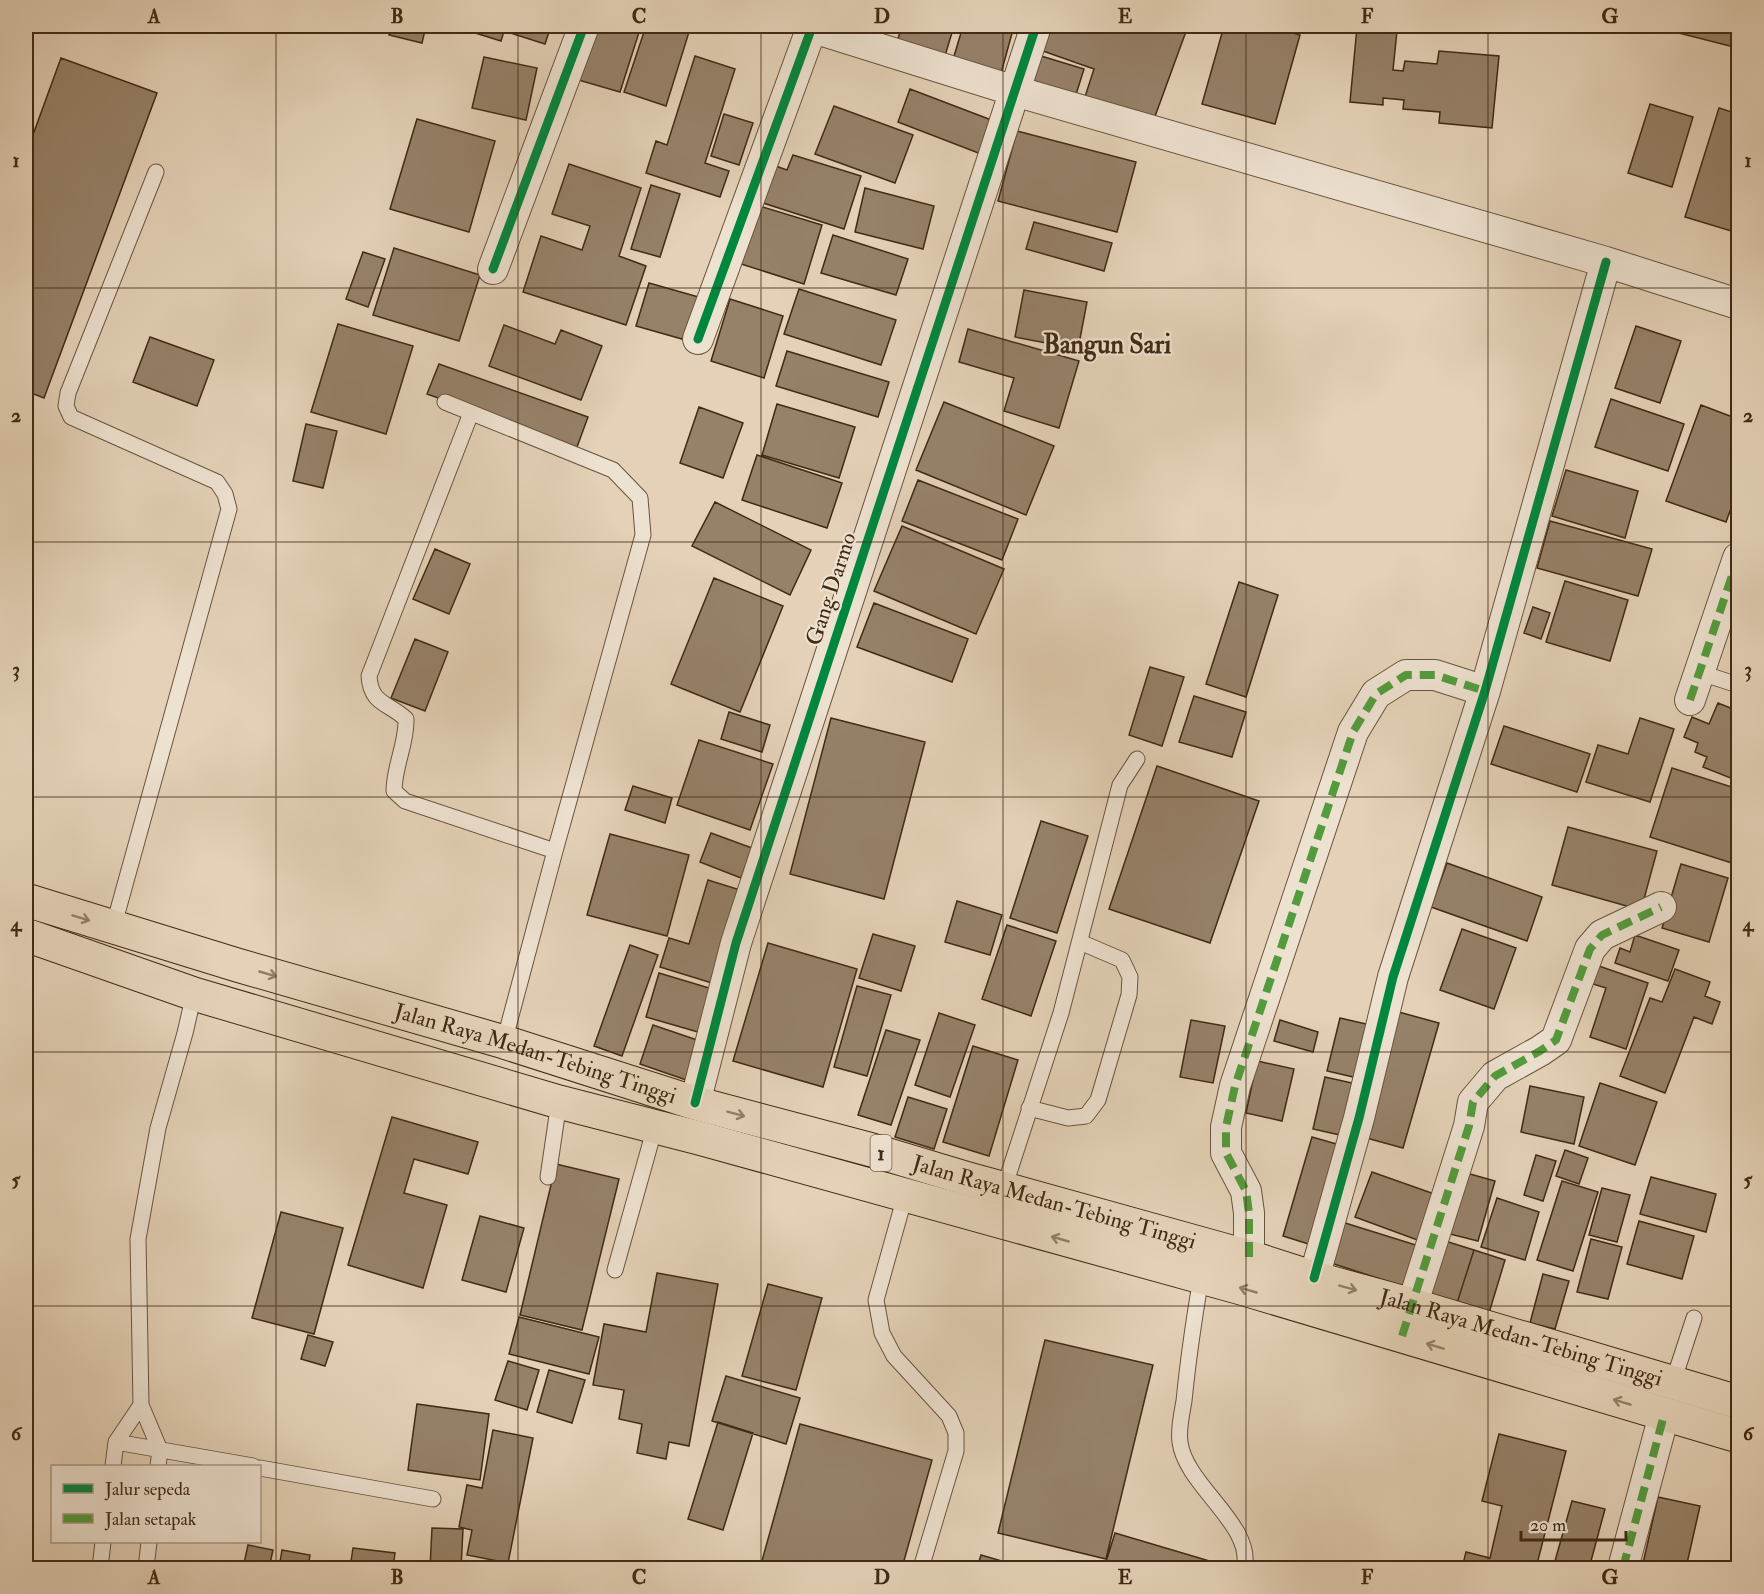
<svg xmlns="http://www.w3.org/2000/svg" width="1764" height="1594" font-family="'IM FELL Double Pica',serif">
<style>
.building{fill:#968169;stroke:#412a14;stroke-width:1.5}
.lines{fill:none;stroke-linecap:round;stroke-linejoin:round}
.service-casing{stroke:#6a543d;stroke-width:17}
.minor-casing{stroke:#6a543d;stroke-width:32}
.trunk-casing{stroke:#412a14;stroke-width:35}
.service{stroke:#ede1d0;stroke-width:15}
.minor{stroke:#ede1d0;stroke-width:30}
.trunk{stroke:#e4d1b7;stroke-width:33}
.quiet{stroke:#539c3d;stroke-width:8;stroke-dasharray:15 8;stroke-linecap:butt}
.cycleway-casing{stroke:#ede1d0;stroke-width:13}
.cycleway{stroke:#00873e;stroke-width:9}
.oneway{stroke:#927e66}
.grid{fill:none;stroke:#412a14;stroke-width:1.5;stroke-opacity:0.55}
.labels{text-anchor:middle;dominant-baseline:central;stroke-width:4.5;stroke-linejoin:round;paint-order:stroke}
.shield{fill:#ede1d0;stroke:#75614c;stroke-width:1.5}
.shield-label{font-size:21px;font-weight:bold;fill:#412a14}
.street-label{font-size:22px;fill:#412a14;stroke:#ede1d0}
.quarter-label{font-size:26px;font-weight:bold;fill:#412a14;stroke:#ede1d0}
.neatline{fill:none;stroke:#412a14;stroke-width:2}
.grid-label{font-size:20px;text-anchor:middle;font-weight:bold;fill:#412a14}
</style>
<rect width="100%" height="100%" fill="#e4d1b7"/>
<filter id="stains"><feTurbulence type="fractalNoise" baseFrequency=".00333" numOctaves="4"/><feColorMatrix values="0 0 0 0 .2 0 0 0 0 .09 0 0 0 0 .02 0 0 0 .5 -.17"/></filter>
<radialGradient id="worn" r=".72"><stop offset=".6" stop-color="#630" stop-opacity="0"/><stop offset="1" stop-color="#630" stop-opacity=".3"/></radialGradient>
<path class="building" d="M392,26H426L422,43L389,35Z
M453,26H551L545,44L504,31L501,41Z
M592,26H641L620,92L575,79Z
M646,26H670L689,32L666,106L624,92Z
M869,26H894L892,32Z
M902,26H954L944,59L896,45Z
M963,26H1014L1000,77L952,63Z
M1052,26H1188L1150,130L1082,106L1094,69L1043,51Z
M1224,26H1267L1300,35L1275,124L1202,104Z
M1659,26H1738V30L1734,47L1659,28Z
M1357,27L1397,31L1393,70L1403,71L1405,61L1437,64L1439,51L1499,56L1492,128L1439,123L1440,112L1403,109L1404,100L1383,98V105L1350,102Z
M695,56L735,69L705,163L729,171L720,197L646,173L656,141L667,145Z
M1041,56L1084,69L1073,104L1031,91Z
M484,57L537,68L526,120L472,108Z
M61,58L157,93L44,398L26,391V154Z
M910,89L994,121L981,154L898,122Z
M1650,104L1693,117L1672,187L1628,173Z
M834,106L913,135L895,183L815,154Z
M1719,108L1738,114V233L1685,217Z
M724,114L753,123L739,165L711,156Z
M417,119L495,141L469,232L390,209Z
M1017,131L1136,162L1117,232L998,201Z
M793,155L861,176L844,229L757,201L770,164L787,170Z
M569,164L641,188L619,256L646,266L626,325L523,292L541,236L582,250L590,226L552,214Z
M651,185L680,194L660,257L631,249Z
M865,188L934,206L923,249L855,232Z
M756,205L822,225L804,284L738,263Z
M1034,222L1112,243L1104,271L1026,249Z
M833,235L908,259L896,295L821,273Z
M394,248L480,275L459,341L373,315Z
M363,252L385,259L368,307L346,299Z
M649,283L702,298L689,341L636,326Z
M799,289L896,320L881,365L784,334Z
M1024,290L1087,302L1078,349L1015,337Z
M730,299L783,316L764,378L711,361Z
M338,324L413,346L386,434L311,412Z
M504,325L555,344L561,330L602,346L581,400L489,366Z
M1636,326L1681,341L1660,403L1615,388Z
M968,329L1079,361L1059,428L1004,411L1014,378L959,362Z
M150,337L214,360L197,406L133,382Z
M787,351L889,382L878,417L776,386Z
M439,364L588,417L577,447L427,394Z
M1611,399L1684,424L1668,471L1595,447Z
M944,402L1054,446L1026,515L916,470Z
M777,404L855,427L839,478L762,455Z
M1701,405L1738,419V489L1726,522L1666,501Z
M699,407L743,423L723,478L680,463Z
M306,424L337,431L323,488L293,481Z
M757,455L842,483L827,528L742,500Z
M1566,470L1638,491L1625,538L1552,516Z
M918,480L1018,519L1002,560L902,521Z
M715,502L811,550L790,595L692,546Z
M1550,521L1652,549L1638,596L1537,568Z
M902,526L1004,569L976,634L874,591Z
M435,549L470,564L449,614L413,599Z
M714,578L783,606L740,712L671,684Z
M1565,581L1628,600L1610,661L1546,642Z
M1239,582L1278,595L1246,697L1206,684Z
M874,603L968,639L952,682L857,647Z
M1533,607L1550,613L1541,639L1524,633Z
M415,639L448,652L425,711L391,698Z
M1150,667L1184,677L1162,746L1129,735Z
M1194,696L1246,712L1232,757L1179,742Z
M1718,703L1738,711V781L1703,767L1707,757L1695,752L1698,743L1684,737L1692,717L1709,724Z
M729,712L770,725L762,752L721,739Z
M831,718L925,742L884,899L790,874Z
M1640,718L1674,729L1650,802L1586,782L1598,745L1628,754Z
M1504,726L1590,754L1577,792L1491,764Z
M699,740L773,764L750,830L677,805Z
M1157,766L1259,801L1210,943L1109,909Z
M1672,768L1738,789V853L1735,864L1650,837Z
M633,786L672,798L665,823L625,810Z
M1041,821L1088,836L1057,933L1010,918Z
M1568,827L1657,851L1641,910L1552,885Z
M711,833L752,848L741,878L700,862Z
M610,834L689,855L667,936L587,915Z
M1447,863L1542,897L1527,941L1431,907Z
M1681,864L1728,878L1709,942L1662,928Z
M708,880L740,890L712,983L660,967L669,938L689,944Z
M957,901L1002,915L990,955L945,942Z
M1007,925L1056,941L1031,1016L982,999Z
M1462,929L1516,948L1494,1009L1440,990Z
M873,934L915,946L901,991L859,978Z
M1635,935L1679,950L1668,981L1615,963L1620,948L1630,952Z
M768,943L857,969L823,1087L733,1061Z
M630,945L658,955L622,1056L594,1046Z
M1596,965L1648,983L1626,1049L1590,1037L1606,988L1590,983Z
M1675,969L1710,982L1705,996L1720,1002L1712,1024L1694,1017L1665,1093L1620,1076L1650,998L1662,1002Z
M659,973L719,991L705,1034L646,1017Z
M857,986L891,995L867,1076L834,1067Z
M1395,1011L1439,1023L1403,1148L1359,1136Z
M939,1013L975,1025L950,1097L915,1085Z
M1340,1018L1375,1026L1362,1079L1327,1071Z
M1191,1020L1225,1026L1213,1083L1180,1077Z
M1280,1020L1318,1032L1313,1052L1274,1041Z
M653,1025L706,1043L692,1082L640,1064Z
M886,1030L920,1040L891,1125L858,1115Z
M973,1046L1018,1060L989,1156L943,1142Z
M1257,1061L1294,1069L1282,1121L1246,1113Z
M1325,1077L1361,1085L1349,1137L1313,1129Z
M1600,1083L1657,1102L1635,1165L1579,1146Z
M1530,1086L1584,1097L1574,1144L1521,1132Z
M908,1097L947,1109L934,1149L895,1137Z
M392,1117L478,1142L468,1174L414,1159L404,1193L447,1205L423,1288L348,1265Z
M1312,1137L1347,1147L1318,1247L1283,1236Z
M1565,1150L1588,1158L1579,1184L1556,1176Z
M1536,1155L1556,1161L1543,1201L1524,1195Z
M556,1164L619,1179L582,1330L520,1315Z
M1372,1172L1440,1196L1423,1242L1355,1217Z
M1463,1172L1495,1181L1478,1241L1446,1233Z
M1651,1177L1716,1194L1706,1232L1640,1214Z
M1562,1181L1598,1192L1573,1271L1537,1260Z
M1602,1188L1630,1195L1617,1242L1589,1235Z
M1497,1198L1539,1212L1525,1260L1481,1247Z
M281,1212L343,1228L314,1334L252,1318Z
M480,1216L524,1228L506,1292L462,1280Z
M1639,1221L1694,1236L1682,1279L1627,1264Z
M1342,1222L1422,1247L1408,1288L1328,1262Z
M1591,1239L1622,1247L1608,1299L1577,1292Z
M1442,1240L1474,1250L1457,1303L1425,1293Z
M1474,1250L1505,1260L1489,1313L1457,1303Z
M657,1273L718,1284L689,1446L669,1442L666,1459L637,1453L642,1424L619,1419L624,1390L593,1385L604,1324L646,1332Z
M1543,1274L1569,1281L1555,1329L1530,1323Z
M768,1284L822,1298L796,1390L742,1376Z
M519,1317L599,1337L589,1374L509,1354Z
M308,1335L333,1342L325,1366L301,1359Z
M1045,1340L1153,1365L1106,1559L998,1533Z
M508,1361L539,1370L527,1410L495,1400Z
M549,1370L585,1380L572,1423L537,1412Z
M726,1376L800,1398L786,1444L712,1421Z
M417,1404L489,1414L480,1480L408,1470Z
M718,1422L753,1433L723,1530L688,1519Z
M800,1424L932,1460L902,1568H760Z
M493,1430L533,1438L508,1563L467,1555L472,1530L459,1527L467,1485L482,1488Z
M1499,1434L1566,1451L1536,1568H1462L1466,1552L1490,1558L1502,1506L1482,1501Z
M1658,1497L1700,1506L1686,1568H1642Z
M1572,1501L1605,1509L1591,1561L1605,1565L1604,1568H1553Z
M432,1528L463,1529L461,1568H430Z
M1115,1533L1223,1565L1222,1568H1104Z
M248,1545L273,1550L269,1568H243Z
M353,1548L395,1553L393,1568H350Z
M282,1550L310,1555L308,1568H279Z
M981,1555L1026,1568H977Z"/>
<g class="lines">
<g class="service-casing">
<path id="service" d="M445,402L613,470L640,498L643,535L555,851L504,1042
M471,413L369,676C371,705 388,702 406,719C407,743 394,766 394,791L405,801L555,851
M1701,673L1738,685
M113,928L229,509L225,494L217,482L71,417L66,406L68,393L156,172
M1029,1108L1068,1118L1086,1116L1098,1100L1129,995L1130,977L1122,960L1080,942
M548,1177L559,1102
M1004,1188L1061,1013L1120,785L1137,759
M905,1196L876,1300L882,1333L894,1356L949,1416L956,1433V1451L921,1568
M615,1270L655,1127
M1201,1278C1194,1319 1188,1360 1184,1401C1182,1413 1178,1429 1180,1442C1185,1485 1255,1526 1244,1568
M1673,1382L1694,1318
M116,1442L253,1466
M113,1466L116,1442L141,1405
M158,1466L160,1450L141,1405L138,1239L158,1128L185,1033L194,994
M260,1468L433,1499
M100,1568L103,1542
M146,1568L149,1542"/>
</g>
<g class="minor-casing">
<path id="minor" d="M807,26L1015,91L1606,262L1738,304
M493,269L584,26
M698,339L812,27
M1690,700L1738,558
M695,1103L736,943L1036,26
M1249,1257V1213L1246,1191L1226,1153V1127L1235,1086L1353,732L1376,694L1406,675H1435L1485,691
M1314,1278L1359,1118L1393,977L1485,691L1606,262
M1405,1328L1469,1126L1473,1102L1495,1076L1540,1051L1556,1040L1590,949L1602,935L1661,907
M1623,1568L1664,1415"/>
</g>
<g class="trunk-casing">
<g id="trunk">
<path id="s1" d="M26,900L237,965L504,1042L695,1103L872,1150L965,1178L1249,1257L1314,1278L1412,1305L1738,1402"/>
<path d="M26,935L194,994L559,1102L699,1138L1241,1288L1738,1436"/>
</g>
</g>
<use href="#service" class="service"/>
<use href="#minor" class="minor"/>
<use href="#trunk" class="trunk"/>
<path class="quiet" d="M1736,304L1738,295
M1690,700L1738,558
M1249,1257V1213L1246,1191L1226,1153V1127L1235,1086L1353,732L1376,694L1406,675H1435L1485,691
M1402,1336L1469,1126L1473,1102L1495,1076L1540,1051L1556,1040L1590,949L1602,935L1661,907
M1623,1568L1664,1415"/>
<g class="cycleway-casing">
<path id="cycleway" d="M493,269L584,26
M698,339L812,27
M695,1103L736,943L1036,26
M1314,1278L1359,1118L1393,977L1485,691L1606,262"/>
</g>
<use href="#cycleway" class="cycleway"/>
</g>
<defs><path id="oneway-shaft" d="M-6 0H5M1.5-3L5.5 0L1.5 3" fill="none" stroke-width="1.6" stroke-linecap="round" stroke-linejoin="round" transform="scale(1.5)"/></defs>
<g class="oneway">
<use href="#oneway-shaft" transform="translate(81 918) rotate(17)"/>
<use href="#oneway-shaft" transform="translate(268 974) rotate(16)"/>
<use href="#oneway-shaft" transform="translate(736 1114) rotate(15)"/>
<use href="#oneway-shaft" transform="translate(1060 1239) rotate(-164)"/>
<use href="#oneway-shaft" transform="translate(1348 1288) rotate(15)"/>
<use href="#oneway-shaft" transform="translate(1248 1290) rotate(-164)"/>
<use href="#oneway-shaft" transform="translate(1435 1346) rotate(-163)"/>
<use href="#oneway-shaft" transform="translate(1622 1402) rotate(-163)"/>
</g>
<path class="grid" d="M276,26V1568M518,26V1568M761,26V1568M1003,26V1568M1246,26V1568M1488,26V1568M26,288H1738M26,542H1738M26,797H1738M26,1052H1738M26,1306H1738"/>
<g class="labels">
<rect class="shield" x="870.5" y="1135" width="21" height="36" rx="4.5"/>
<g class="shield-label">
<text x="881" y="1153">1</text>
</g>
<g class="street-label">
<text transform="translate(831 589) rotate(-72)">Gang Darmo</text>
<text stroke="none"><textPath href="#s1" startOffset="532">Jalan Raya Medan-Tebing Tinggi</textPath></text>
<text stroke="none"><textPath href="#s1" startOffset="1072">Jalan Raya Medan-Tebing Tinggi</textPath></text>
<text stroke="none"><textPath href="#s1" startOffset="1558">Jalan Raya Medan-Tebing Tinggi</textPath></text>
</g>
<g class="quarter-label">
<text x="1107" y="345">Bangun Sari</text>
</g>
</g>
<rect width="1764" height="1594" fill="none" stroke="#e4d1b7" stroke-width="66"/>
<rect x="51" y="1465" width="210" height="78" fill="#ede1d0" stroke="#a89885" stroke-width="1.5"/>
<rect x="63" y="1484" width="30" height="9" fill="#00873e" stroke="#a89885" stroke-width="1.5"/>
<text x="105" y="1495" font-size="18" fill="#412a14">Jalur sepeda</text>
<rect x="63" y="1514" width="30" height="9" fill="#539c3d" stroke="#a89885" stroke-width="1.5"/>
<text x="105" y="1525" font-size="18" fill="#412a14">Jalan setapak</text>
<path d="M1521 1531v9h105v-9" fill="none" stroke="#412a14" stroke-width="3"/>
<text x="1530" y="1531" font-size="18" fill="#412a14" stroke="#ede1d0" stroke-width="4.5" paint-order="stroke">20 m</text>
<rect x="33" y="33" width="1698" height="1528" class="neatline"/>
<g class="grid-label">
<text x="154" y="23">A</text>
<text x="397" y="23">B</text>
<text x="639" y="23">C</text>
<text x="882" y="23">D</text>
<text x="1125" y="23">E</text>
<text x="1367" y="23">F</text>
<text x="1610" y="23">G</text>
<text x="16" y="167">1</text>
<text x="1748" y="167">1</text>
<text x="16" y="422">2</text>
<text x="1748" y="422">2</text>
<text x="16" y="676">3</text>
<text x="1748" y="676">3</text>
<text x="16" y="931">4</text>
<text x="1748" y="931">4</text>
<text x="16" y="1186">5</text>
<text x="1748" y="1186">5</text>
<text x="16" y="1440">6</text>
<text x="1748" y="1440">6</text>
<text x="154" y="1584">A</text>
<text x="397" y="1584">B</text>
<text x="639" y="1584">C</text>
<text x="882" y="1584">D</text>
<text x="1125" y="1584">E</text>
<text x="1367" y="1584">F</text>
<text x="1610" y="1584">G</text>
</g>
<rect width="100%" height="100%" filter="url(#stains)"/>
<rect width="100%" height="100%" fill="url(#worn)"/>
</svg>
